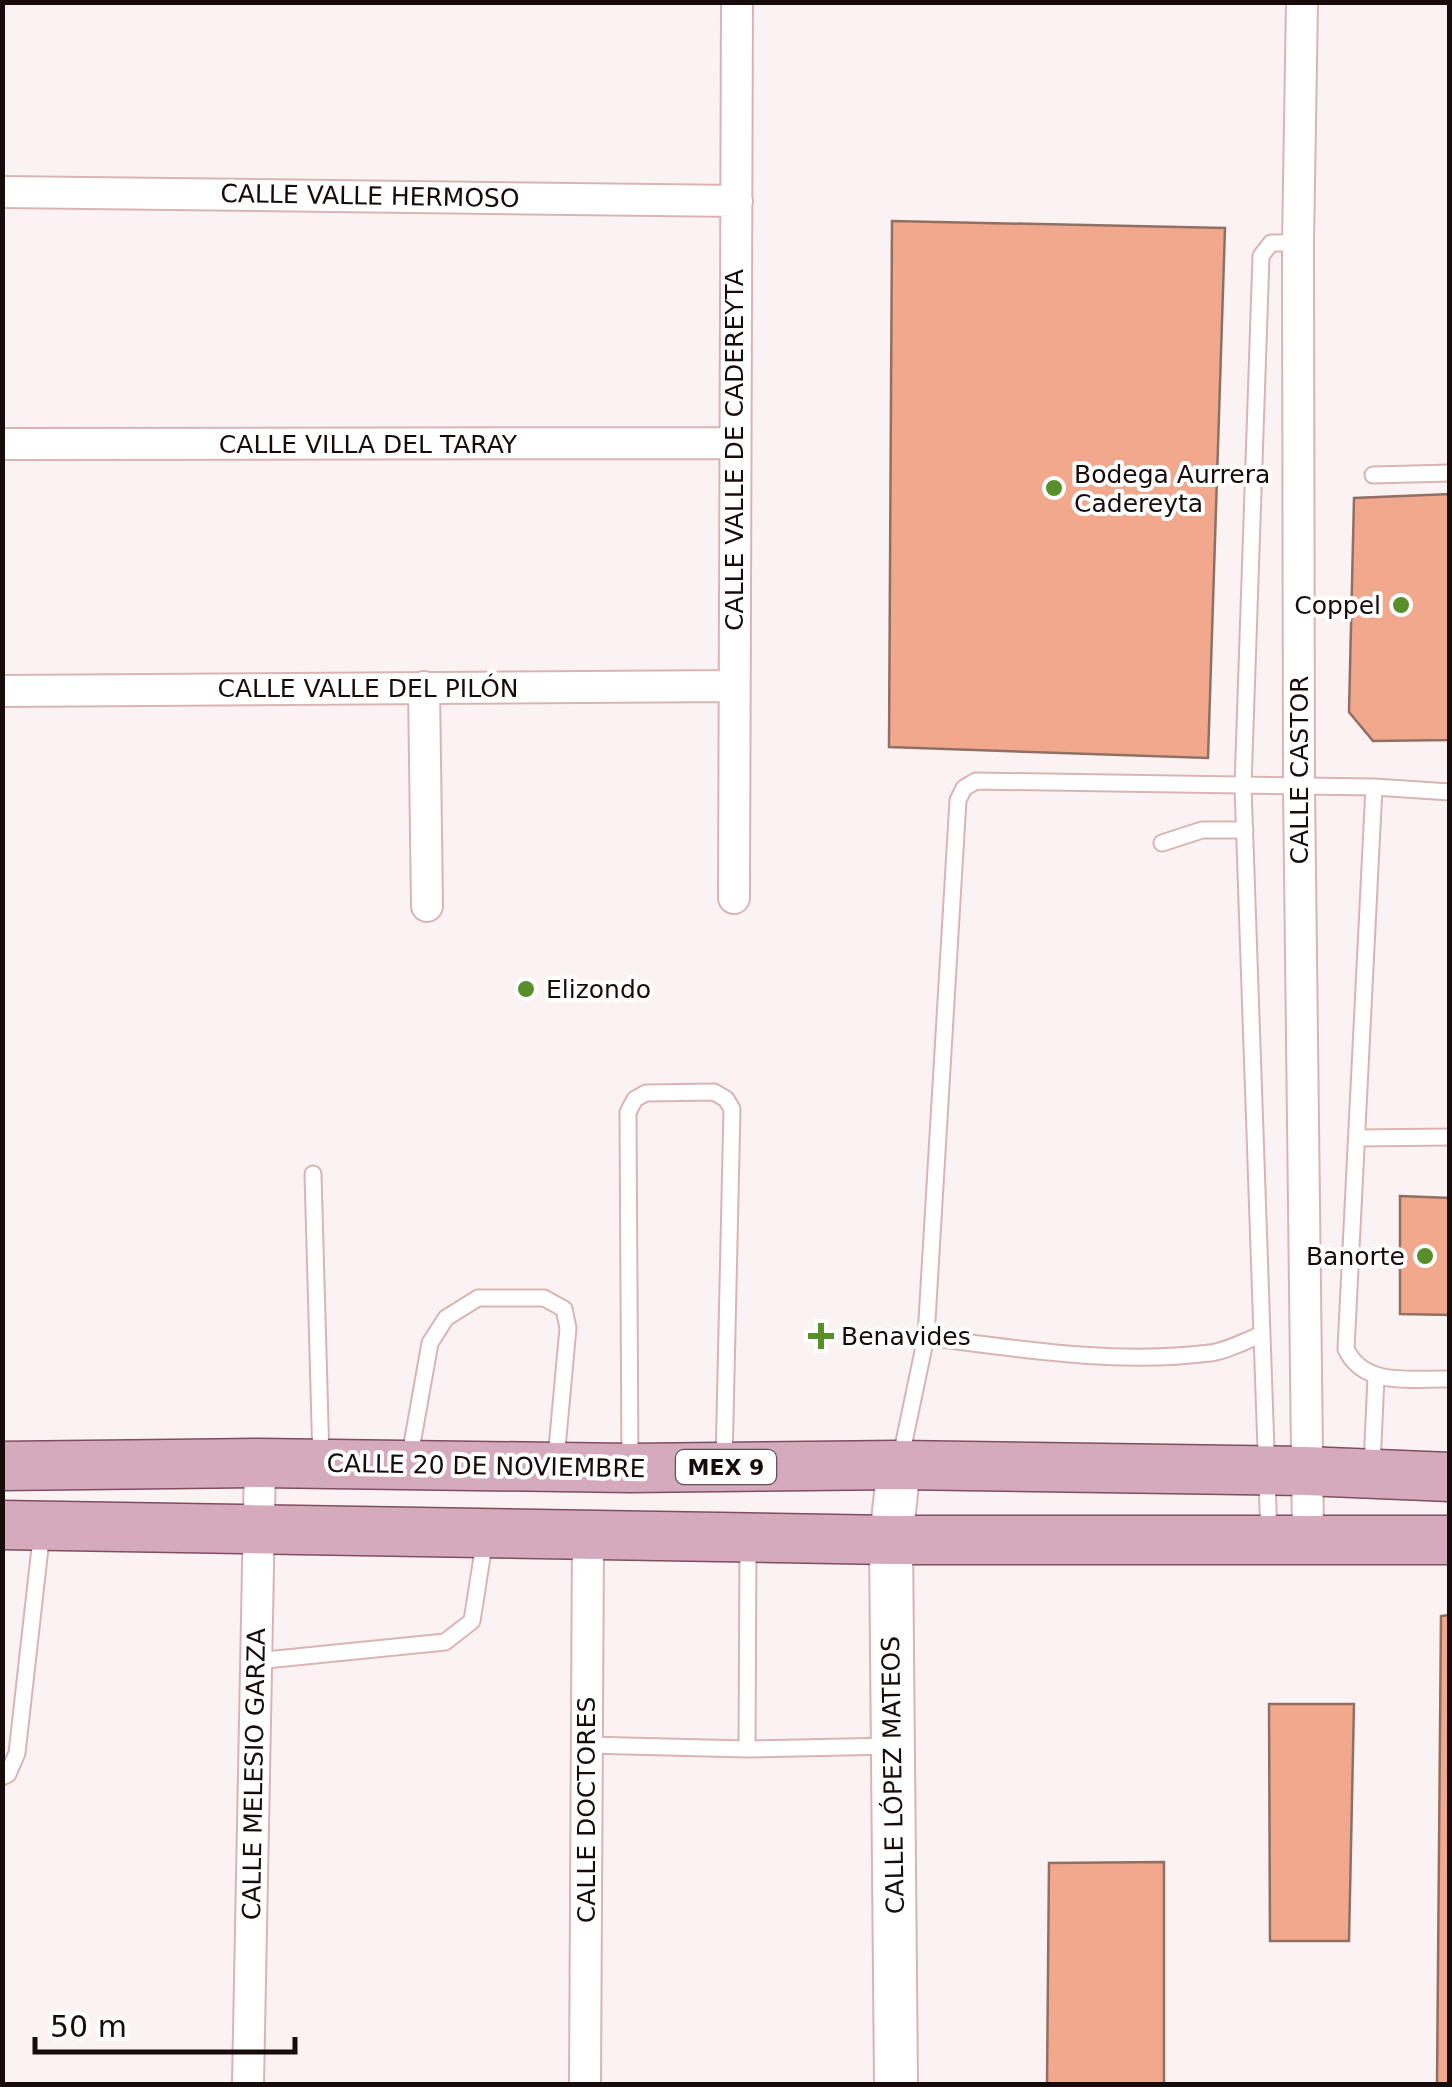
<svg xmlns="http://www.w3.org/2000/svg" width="1452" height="2087" font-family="'DejaVu Sans',sans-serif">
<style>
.building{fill:#f2a88d;stroke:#907064;stroke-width:2.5}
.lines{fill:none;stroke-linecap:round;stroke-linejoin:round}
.lane-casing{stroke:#dab4b4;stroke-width:19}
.street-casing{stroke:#dab4b4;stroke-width:34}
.secondary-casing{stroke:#dab4b4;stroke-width:46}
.primary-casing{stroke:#814d61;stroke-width:51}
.lane{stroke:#fff;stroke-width:15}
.street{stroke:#fff;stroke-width:30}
.secondary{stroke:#fff;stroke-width:42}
.primary{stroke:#d5aabc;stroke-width:48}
.poi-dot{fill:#588f2b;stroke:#fff;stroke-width:4}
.labels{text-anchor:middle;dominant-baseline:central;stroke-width:8;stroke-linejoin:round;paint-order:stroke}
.shield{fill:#fff;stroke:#5d5455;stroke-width:2.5}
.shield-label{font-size:22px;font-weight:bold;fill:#180b0c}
.street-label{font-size:25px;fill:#180b0c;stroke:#fff}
.poi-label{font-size:25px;fill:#180b0c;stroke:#fff;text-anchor:start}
</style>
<rect width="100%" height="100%" fill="#fbf3f3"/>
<path class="building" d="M892,221L1225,228L1208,758L889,747Z
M1450,494V740L1373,741L1349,712L1354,498Z
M1400,1196L1450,1198V1315L1400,1314Z
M1450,1615V2084H1437L1441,1616Z
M1269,1704H1354L1349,1941H1270Z
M1164,1862V2084H1047L1049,1863Z"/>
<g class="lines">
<g class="lane-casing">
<path id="lane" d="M1373,475L1450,473
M1374,787L1346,1349C1364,1388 1413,1378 1450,1379
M1162,843L1202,830H1245
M1357,1138L1450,1137
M313,1174L321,1460
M926,1337C1019,1349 1116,1365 1210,1353C1227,1351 1245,1341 1260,1335
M409,1461L430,1343L446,1318L478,1298H544L564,1309L568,1328L556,1459
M900,1461L926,1337L958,800L964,788L976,781L1374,787L1450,792
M630,1464L628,1112L635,1099L646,1093L714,1092L726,1099L732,1109L724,1463
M1372,1466L1376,1377
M1269,1537L1243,786L1261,256L1271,243H1298
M256,1661L445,1642L472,1621L485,1538
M587,1745L747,1749L748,1543
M747,1749L893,1746
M2,1777L8,1774L17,1753L42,1530"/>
</g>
<g class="street-casing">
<path id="street" d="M1302,2L1298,243L1299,788L1308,1538
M2,192L737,201
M2,444L734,443
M424,687L427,906
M2,691L733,686
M734,898L737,2
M248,2084L260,1463
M585,2084L588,1535"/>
</g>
<g class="secondary-casing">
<path id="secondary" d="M896,2084L891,1540L899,1465"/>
</g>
<g class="primary-casing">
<path id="primary" d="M2,1466L260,1463L630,1468L899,1465L1305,1471L1450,1477
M2,1525L891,1540H1450"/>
</g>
<use href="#lane" class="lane"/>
<use href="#street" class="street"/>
<use href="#secondary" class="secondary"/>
<use href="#primary" class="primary"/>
</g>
<g class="poi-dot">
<circle cx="1054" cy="488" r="10"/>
<circle cx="1401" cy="605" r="10"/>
<circle cx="526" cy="989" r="10"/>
<circle cx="1425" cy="1256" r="10"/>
<path d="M816 1321h10v10h10v10h-10v10h-10v-10h-10v-10h10z"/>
</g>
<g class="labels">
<rect class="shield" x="676" y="1450" width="100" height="34" rx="8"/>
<g class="shield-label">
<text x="726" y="1467">MEX 9</text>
</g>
<g class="street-label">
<text transform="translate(370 196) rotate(1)">CALLE VALLE HERMOSO</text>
<text x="368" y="444">CALLE VILLA DEL TARAY</text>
<text transform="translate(734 450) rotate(-90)">CALLE VALLE DE CADEREYTA</text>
<text x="368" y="688">CALLE VALLE DEL PILÓN</text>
<text transform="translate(1299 770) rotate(-90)">CALLE CASTOR</text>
<text transform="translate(486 1466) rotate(1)">CALLE 20 DE NOVIEMBRE</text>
<text transform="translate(254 1774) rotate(-89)">CALLE MELESIO GARZA</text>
<text transform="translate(893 1775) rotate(-91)">CALLE LÓPEZ MATEOS</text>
<text transform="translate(586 1810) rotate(-90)">CALLE DOCTORES</text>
</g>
<g class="poi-label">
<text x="1074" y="474">Bodega Aurrera<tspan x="1074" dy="29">Cadereyta</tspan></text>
<text x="1381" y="605" text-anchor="end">Coppel</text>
<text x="546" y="989">Elizondo</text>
<text x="1405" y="1256" text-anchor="end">Banorte</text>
<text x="841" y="1336">Benavides</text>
</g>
</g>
<rect width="1452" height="2087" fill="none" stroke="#180b0c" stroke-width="10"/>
<path d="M35 2037v15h260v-15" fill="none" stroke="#180b0c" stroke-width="5"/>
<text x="50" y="2037" font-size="30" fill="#180b0c" stroke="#ffffff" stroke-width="8" paint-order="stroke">50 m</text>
</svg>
